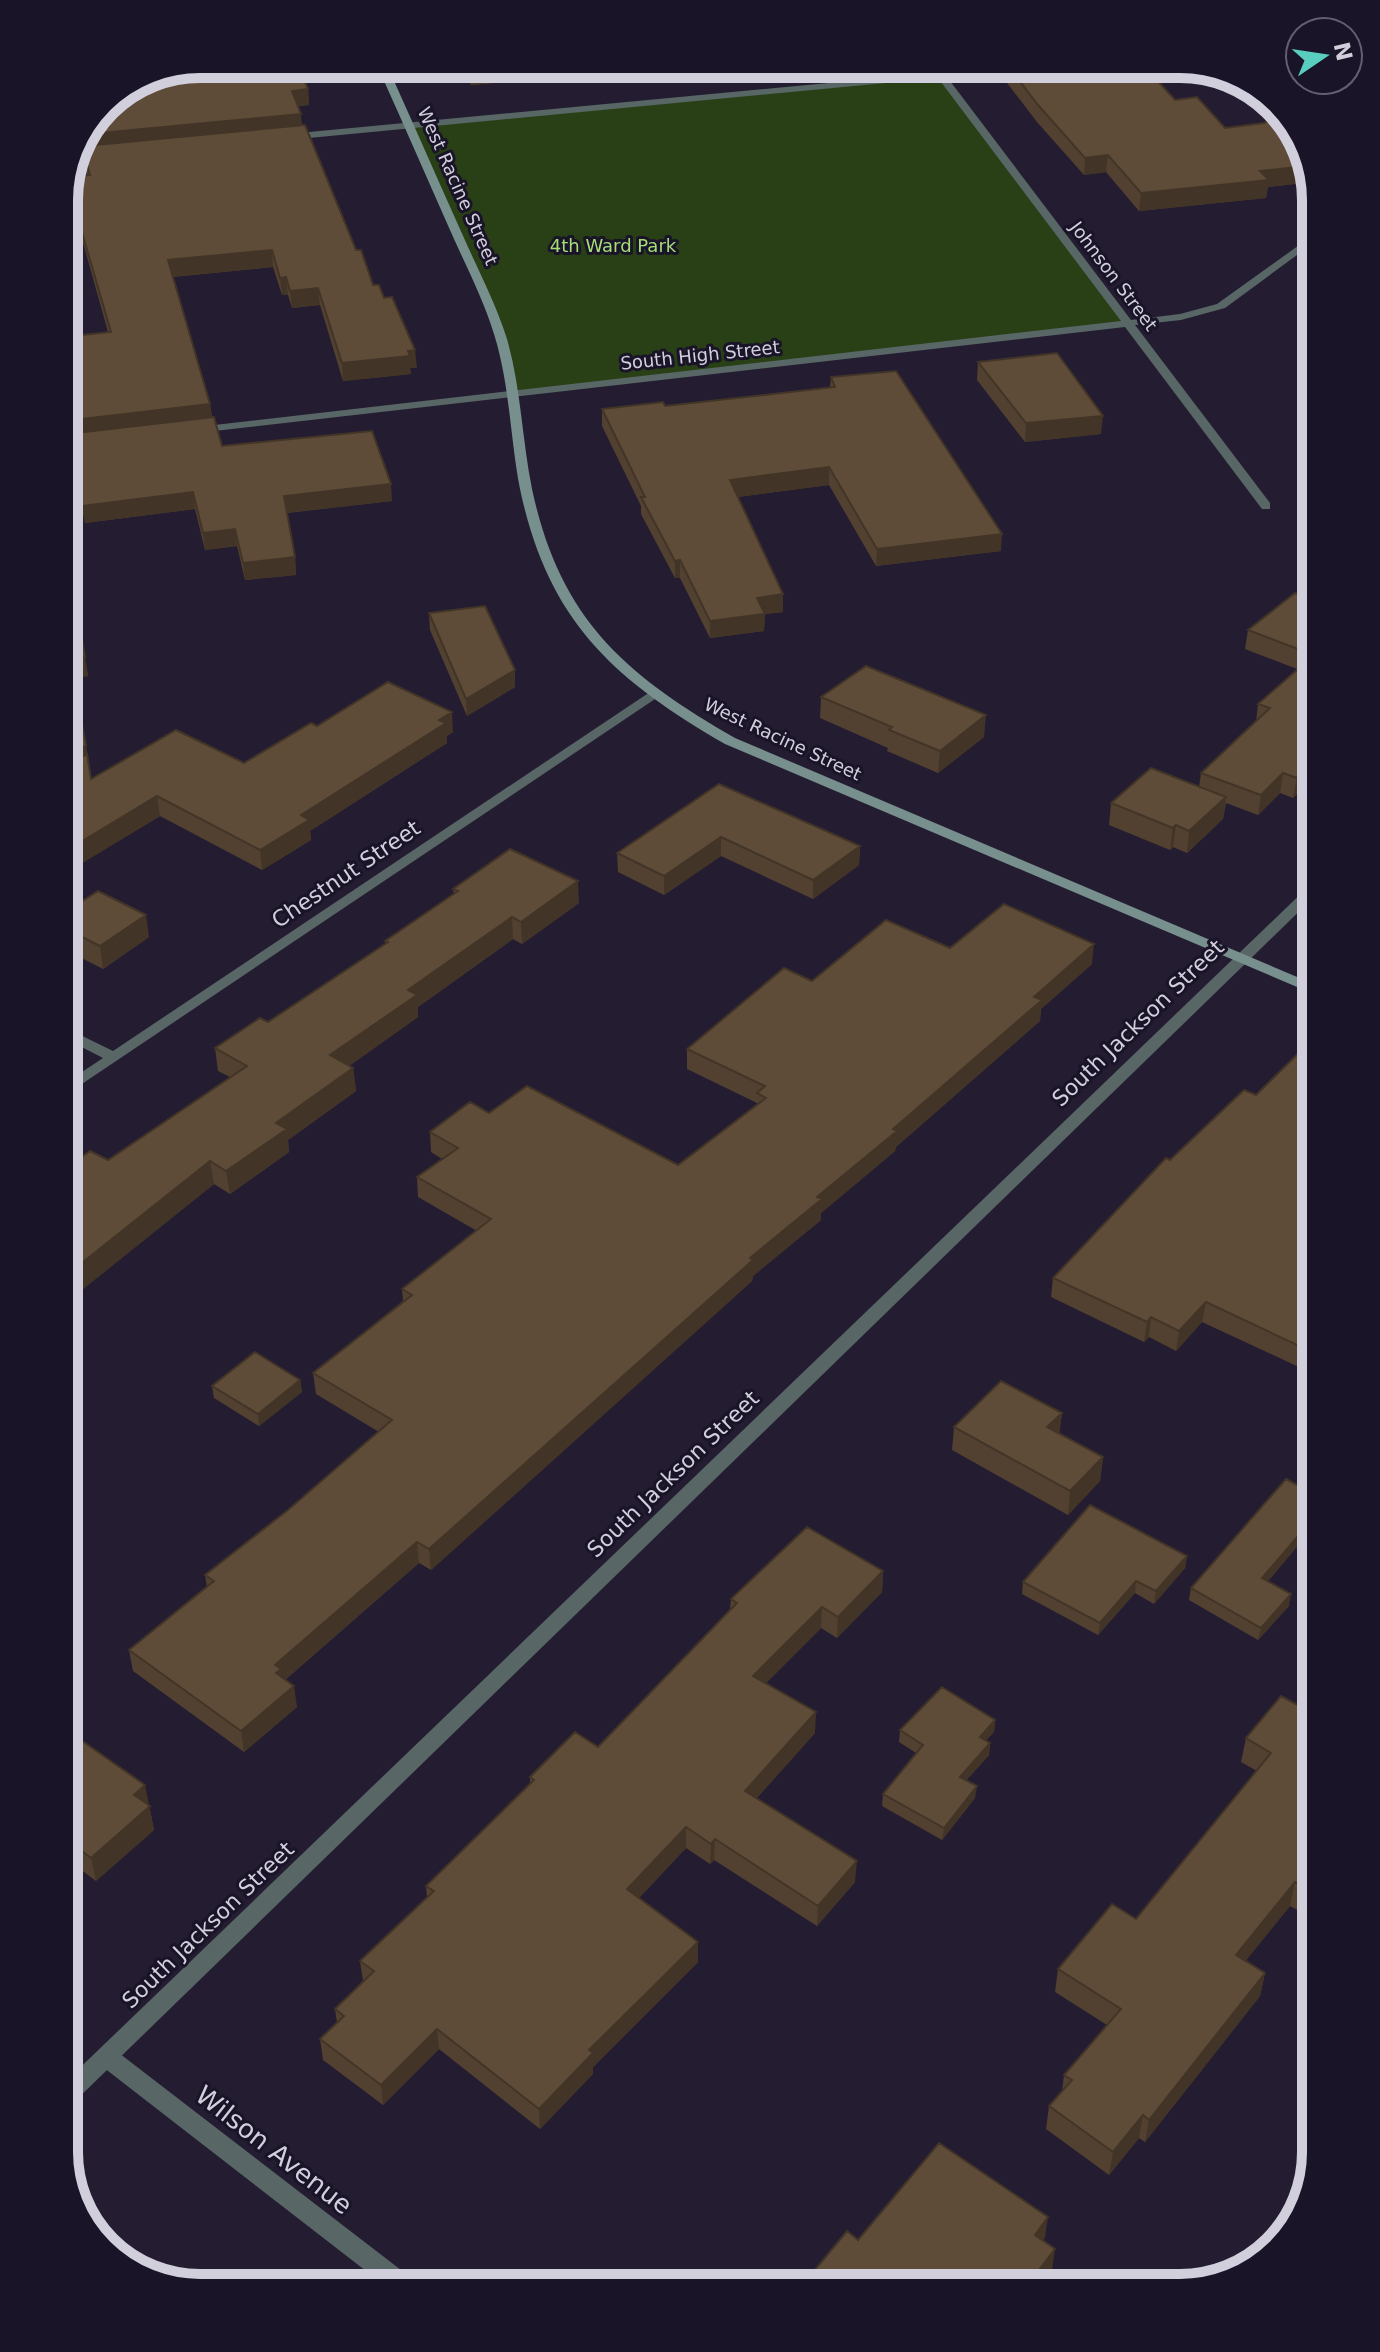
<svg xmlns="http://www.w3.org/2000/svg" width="1380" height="2352" font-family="'DejaVu Sans',sans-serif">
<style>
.green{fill:#294016}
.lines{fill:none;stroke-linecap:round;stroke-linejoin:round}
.minor{fill:#586766;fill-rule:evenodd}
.tertiary{fill:#586766;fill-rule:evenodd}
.secondary{fill:#778f8d;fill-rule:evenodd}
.wall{fill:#524130}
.shaded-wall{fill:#423527}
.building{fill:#5f4c38;stroke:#423527;stroke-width:2}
.labels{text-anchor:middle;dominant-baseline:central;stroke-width:6;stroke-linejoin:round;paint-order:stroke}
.far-street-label{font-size:18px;fill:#d2cfdd;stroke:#1a1428}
.far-park-label{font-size:18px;fill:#a5de77;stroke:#1a1428}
.street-label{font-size:22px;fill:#d2cfdd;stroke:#1a1428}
.near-street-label{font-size:26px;fill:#d2cfdd;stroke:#1a1428}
.rim{fill:none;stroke:#d2cfdd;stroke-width:10}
</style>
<rect width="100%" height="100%" fill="#241d32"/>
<path class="green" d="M941,75L1131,324L514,394L502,341L409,125Z"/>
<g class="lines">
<path class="minor" d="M1009,66H1044L1039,69L947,77L1131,320L1180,314L1217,304L1316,233V241L1225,308L1181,320L1135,325L1270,503V509H1262L1125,327L197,433L191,430L197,427L1121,321L938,78L288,140L283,137L288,134L935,73L932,70L937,67L943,72Z
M1216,74C1232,79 1241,90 1255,99C1265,106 1274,108 1282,117L1248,103L1217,77Z
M653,690L658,691V697L64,1096V1084L103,1058L64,1038V1027L113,1051Z
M107,2048L115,2050L414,2280L417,2288H388L99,2064L96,2057L99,2050Z"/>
<path class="tertiary" d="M1316,883V895L72,2104L64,2107V2083L1311,884Z"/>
<path class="secondary" d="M380,72H390C415,127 439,183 464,238C479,272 496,304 507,339C521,388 522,439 532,489C560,619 624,674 735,738L1316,985V995L725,744C613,679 548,621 520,489C510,438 510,385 494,334C484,301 468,270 454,239C429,183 405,127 380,72Z"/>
</g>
<path class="wall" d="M1143,65L1175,100L1225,128L1302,140L1312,182L1268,187L1266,198L1139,211L1106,172L1084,175L1037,122L1001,75L1002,66Z
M464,71H526V80L471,85Z
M308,89L309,105L298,106L302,125L356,250L417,368H410L411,374L343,381L320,305L292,308L288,295H282L273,267L173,277L210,404L212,417L222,446L392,501L287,513L295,557L296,575L245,580L237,546L205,550L195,509L85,523L64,423V337L108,332L82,239L64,240L87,175L82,153L104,104Z
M978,362L1101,434L1025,442L977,380Z
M831,377L1001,551L876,566L829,485L738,497L783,612L765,614L764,631L710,638L680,578H675L641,514V506L602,426V409L665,406L830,387Z
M64,549L88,676L74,678L91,779L244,763L317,726L453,732L447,736V743L310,831L311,840L262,870L160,816L64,874Z
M1316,601V778L1293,798L1280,793L1258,815L1226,803L1223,819L1187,853L1173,847L1170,850L1109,825L1111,803L1199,787L1201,773L1256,722L1258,704L1297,669L1245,649L1248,630Z
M429,613L515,670V687L467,716L430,630Z
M821,697L984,737L938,773L887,751L888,748L820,718Z
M719,784L860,846L859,865L813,899L721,856L664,895L618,872L617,853Z
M453,889L579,903L522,944L513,939L418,1007V1017L349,1066L353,1068L356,1091L288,1140L289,1152L230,1194L214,1184L78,1293L64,1284V1162L70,1165L108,1160L230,1077L218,1071L215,1048L268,1022L386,944L385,941L454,894Z
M64,913L149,937L103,969L64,949Z
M950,948L1092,964L1041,1009L1040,1021L896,1147L895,1151L821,1213V1220L753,1276L752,1281L431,1570L419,1563L285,1680L297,1707L244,1752L133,1671L129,1650L207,1587L205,1575L288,1510L379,1432L316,1394L313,1373L403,1301L402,1289L477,1231L418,1197L417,1177L442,1159L431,1152L430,1132L489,1113L678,1165L757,1106V1103L687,1069V1049L812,981Z
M1316,1036V1375L1202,1322L1176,1351L1149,1337L1144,1342L1051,1297L1053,1278L1170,1160L1256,1095Z
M300,1380L302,1392L259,1426L214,1398L212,1386Z
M1062,1413L1059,1434L1103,1457L1100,1481L1068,1515L952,1450L954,1427Z
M1316,1524L1268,1581L1289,1606L1258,1640L1189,1600L1191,1588Z
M1187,1556L1185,1568L1154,1604L1135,1593L1098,1635L1022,1594L1023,1582Z
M883,1571L882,1592L837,1638L821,1628L766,1683L815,1733L756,1799L855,1882L817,1926L714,1860L710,1864L686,1848L639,1898L698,1942V1962L593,2067V2074L540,2129L439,2049L383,2105L323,2060L320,2039L337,2023L335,2009L363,1981L360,1961L427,1897L426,1886L530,1784V1777L598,1747L730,1609L731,1599Z
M1316,1715V1902L1306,1915L1290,1906L1246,1960L1265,1973L1260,1996L1145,2142L1139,2138L1109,2175L1046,2129L1049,2106L1062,2092L1064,2075L1107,2025L1055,1992L1058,1969L1136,1919L1257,1771L1241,1762L1246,1738Z
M995,1720L994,1732L986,1740L990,1743L989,1755L966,1780L975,1798L942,1840L882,1806L883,1794L916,1753L899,1742L900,1730Z
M64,1735L149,1805L154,1830L96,1881L64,1857Z"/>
<path class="shaded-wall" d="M470,71H526V80L471,85Z
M308,89L309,105L293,107L292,91Z
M301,114L302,130L83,151L90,134Z
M1108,155L1106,172L1084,175L1085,158Z
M1308,166L1312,182L1268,187L1266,198L1139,211L1141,193L1260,171Z
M79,222L82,239L64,240V223Z
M272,250L273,267L170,277L168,260Z
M286,277L288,295H282L280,278Z
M318,288L320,305L292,308L290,291Z
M415,350L417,368H410L411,374L343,381L342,363Z
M210,404L212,422L68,439L65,421Z
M1103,416L1101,434L1025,442L1026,423Z
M829,467V485L730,498V480Z
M391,484L392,501L285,513L284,496Z
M193,492L195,509L85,523L82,506Z
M235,529L237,546L205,550L203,533Z
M1002,534L1001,551L876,566L877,549Z
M295,557L296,575L245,580L243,563Z
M680,560V578H675V561Z
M783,594V612L765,614L764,631L710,638V621L757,598Z
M85,657L88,676L73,678L70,659Z
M515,670V687L467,716L466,699Z
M452,712L453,732L447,736V743L310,831L311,840L262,870L260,850L301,815Z
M986,715L984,737L938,773L940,751Z
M86,746L89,766L64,769V749Z
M1316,760V778L1293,798L1297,778Z
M1283,773L1280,793L1258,815L1261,795Z
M157,796L160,816L64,874V852Z
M1226,797L1223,819L1187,853L1189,831Z
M1176,825L1173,847L1170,850L1173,828Z
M721,837V856L664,895V876Z
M860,846L859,865L813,899V880Z
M578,881L579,903L522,944L521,922Z
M146,915L149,937L103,969L100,946Z
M512,917L513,939L418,1007V1017L332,1078L330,1055L408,990Z
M1094,944L1092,964L1041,1009L1040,1021L896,1147L895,1151L821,1213V1220L753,1276L752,1281L431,1570L429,1549L817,1197L893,1129L1034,997Z
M353,1068L356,1091L288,1140L289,1152L230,1194L226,1171L276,1123Z
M210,1161L214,1184L78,1293L73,1270Z
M1206,1302L1202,1322L1176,1351L1179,1331Z
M1151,1317L1149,1337L1144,1342L1147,1322Z
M300,1380L302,1392L259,1426L258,1414Z
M1062,1413L1059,1437L1047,1427Z
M1103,1457L1100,1481L1068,1515L1070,1491Z
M1316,1515V1524L1260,1590L1262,1578Z
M417,1542L419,1563L282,1682L276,1673L275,1665Z
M1187,1556L1185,1568L1154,1604L1156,1591Z
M883,1571L882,1592L837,1638L838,1617Z
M1136,1581L1135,1593L1098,1635L1100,1623Z
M1291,1594L1289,1606L1258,1640L1261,1628Z
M822,1607L821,1628L752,1697L753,1676Z
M294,1686L297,1707L244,1752L241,1731Z
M816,1712L815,1733L744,1812L745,1791Z
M995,1720L994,1732L978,1749L980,1737Z
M990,1743L989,1755L959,1789L960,1777Z
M145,1785L154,1830L96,1881L91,1858L134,1795Z
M977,1786L975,1798L942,1840L944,1828Z
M686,1827V1848L627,1910V1889Z
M715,1839L714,1860L710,1864L711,1844Z
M857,1861L855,1882L817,1926L818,1906Z
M1295,1882L1290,1906L1232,1978L1236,1955Z
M1316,1886V1902L1306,1915L1311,1892Z
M698,1942V1962L593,2067V2074L540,2129L539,2109L589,2050Z
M1265,1973L1260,1996L1145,2142L1149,2120Z
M437,2029L439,2049L383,2105L381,2085Z
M1143,2115L1139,2138L1109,2175L1113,2152Z
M1048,2217L1045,2238L1032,2256L1035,2235Z
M1055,2249L1052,2270L1038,2288H1025Z"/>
<path class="building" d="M1143,65L1175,100L1197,97L1225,128L1264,123L1276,116L1302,140L1308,166L1260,171L1269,180L1141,193L1108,155L1085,158L1038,105L1008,66Z
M301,73L308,89L292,91L301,114L90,134L104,104L149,74Z
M305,125L356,250H361L373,285H379L384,298L392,297L415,350L408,351L410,356L342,363L318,288L290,291L286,277L280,278L272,250L168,260L210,404L65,421L64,337L111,332L79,222L64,223V192L71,176L90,175L83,151L85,146Z
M1057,353L1103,416L1026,423L978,362Z
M896,371L1002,534L877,549L829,467L730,480L783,594L757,598L765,614L710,621L680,560L675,561L641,497H645L602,409L663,402L665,406L835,387L831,377Z
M214,417L222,446L372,431L391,484L284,496L295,557L243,563L235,529L203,533L193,492L82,506L67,434Z
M64,549H66L85,657L70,659L86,746L64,749Z
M1295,593L1316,601V760L1297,778L1283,773L1261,795L1201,773L1270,708L1258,704L1314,655L1248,630Z
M485,606L515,670L466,699L429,613Z
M866,666L986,715L940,751L889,730L892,727L821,697Z
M388,682L452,712L439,720L446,723L301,815L309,820L260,850L157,796L64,852V767L87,754L91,779L176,730L244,763L311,723L317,726Z
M1151,768L1226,797L1189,831L1176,825L1173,828L1111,803Z
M719,784L860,846L813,880L721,837L664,876L617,853Z
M510,849L578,881L521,922L512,917L408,990L417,995L330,1055L353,1068L276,1123L287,1129L226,1171L210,1161L73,1270L64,1264V1162L70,1165L90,1151L108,1160L247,1066L215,1048L260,1018L268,1022L388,942L385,941L458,891L453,889Z
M98,891L146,915L100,946L64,928V913Z
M1004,904L1094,944L1034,997L1042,1000L893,1129L897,1131L817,1197L822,1199L750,1258L753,1260L429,1549L417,1542L275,1665L281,1669L276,1673L294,1686L241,1731L129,1650L214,1581L205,1575L288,1510L392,1420L313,1373L412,1295L402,1289L491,1219L417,1177L458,1148L430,1132L470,1102L489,1113L527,1086L678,1165L766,1098L757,1093L765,1086L687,1049L784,968L812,981L886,920L950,948Z
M1316,1036V1354L1206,1302L1179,1331L1151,1317L1147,1322L1053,1278L1166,1158L1170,1160L1244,1090L1256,1095Z
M255,1352L300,1380L258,1414L212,1386Z
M1001,1381L1062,1413L1047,1427L1103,1457L1070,1491L954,1427Z
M1286,1479L1316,1495V1515L1262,1578L1291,1594L1261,1628L1191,1588Z
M1090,1505L1187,1556L1156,1591L1136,1581L1100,1623L1023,1582Z
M807,1527L883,1571L838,1617L822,1607L753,1676L816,1712L745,1791L857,1861L818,1906L715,1839L711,1844L686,1827L627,1889L698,1942L589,2050L593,2053L539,2109L437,2029L381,2085L320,2039L344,2016L335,2009L374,1971L360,1961L434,1891L426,1886L534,1780L530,1777L575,1732L598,1747L737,1603L731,1599Z
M942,1687L995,1720L980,1737L990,1743L960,1777L977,1786L944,1828L883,1794L923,1745L900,1730Z
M1281,1696L1316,1715V1886L1311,1892L1295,1882L1236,1955L1265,1973L1149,2120L1143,2115L1113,2152L1049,2106L1072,2080L1064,2075L1121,2009L1058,1969L1112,1904L1136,1919L1271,1753L1246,1738Z
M68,1731L145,1785L134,1795L150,1806L91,1858L64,1838V1735Z
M939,2143L1048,2217L1035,2235L1055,2249L1025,2288H800L847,2231L858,2240Z"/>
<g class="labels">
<g class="far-street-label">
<text transform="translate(458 186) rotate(66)">West Racine Street</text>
<text transform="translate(1114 276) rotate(53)">Johnson Street</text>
<text transform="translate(700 355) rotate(-6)">South High Street</text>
<text transform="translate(783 739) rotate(25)">West Racine Street</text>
</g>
<g class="far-park-label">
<text x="613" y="245">4th Ward Park</text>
</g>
<g class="street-label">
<text transform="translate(346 874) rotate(-34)">Chestnut Street</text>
<text transform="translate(1138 1023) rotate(-44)">South Jackson Street</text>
<text transform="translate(673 1474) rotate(-44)">South Jackson Street</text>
<text transform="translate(208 1925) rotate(-44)">South Jackson Street</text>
</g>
<g class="near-street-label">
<text transform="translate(274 2150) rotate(38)">Wilson Avenue</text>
</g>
</g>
<path d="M0 0H1380V2352H0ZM200 78H1180A122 122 0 0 1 1302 200V2152A122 122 0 0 1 1180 2274H200A122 122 0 0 1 78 2152V200A122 122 0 0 1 200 78Z" fill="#1a1428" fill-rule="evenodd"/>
<path class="rim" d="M200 78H1180A122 122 0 0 1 1302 200V2152A122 122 0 0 1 1180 2274H200A122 122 0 0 1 78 2152V200A122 122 0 0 1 200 78Z"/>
<g transform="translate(1324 56) rotate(77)"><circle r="38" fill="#1a1428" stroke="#645f70" stroke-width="2"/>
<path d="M0-6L14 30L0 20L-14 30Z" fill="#59cebe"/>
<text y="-12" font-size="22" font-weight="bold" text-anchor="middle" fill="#d2cfdd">N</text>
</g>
</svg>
